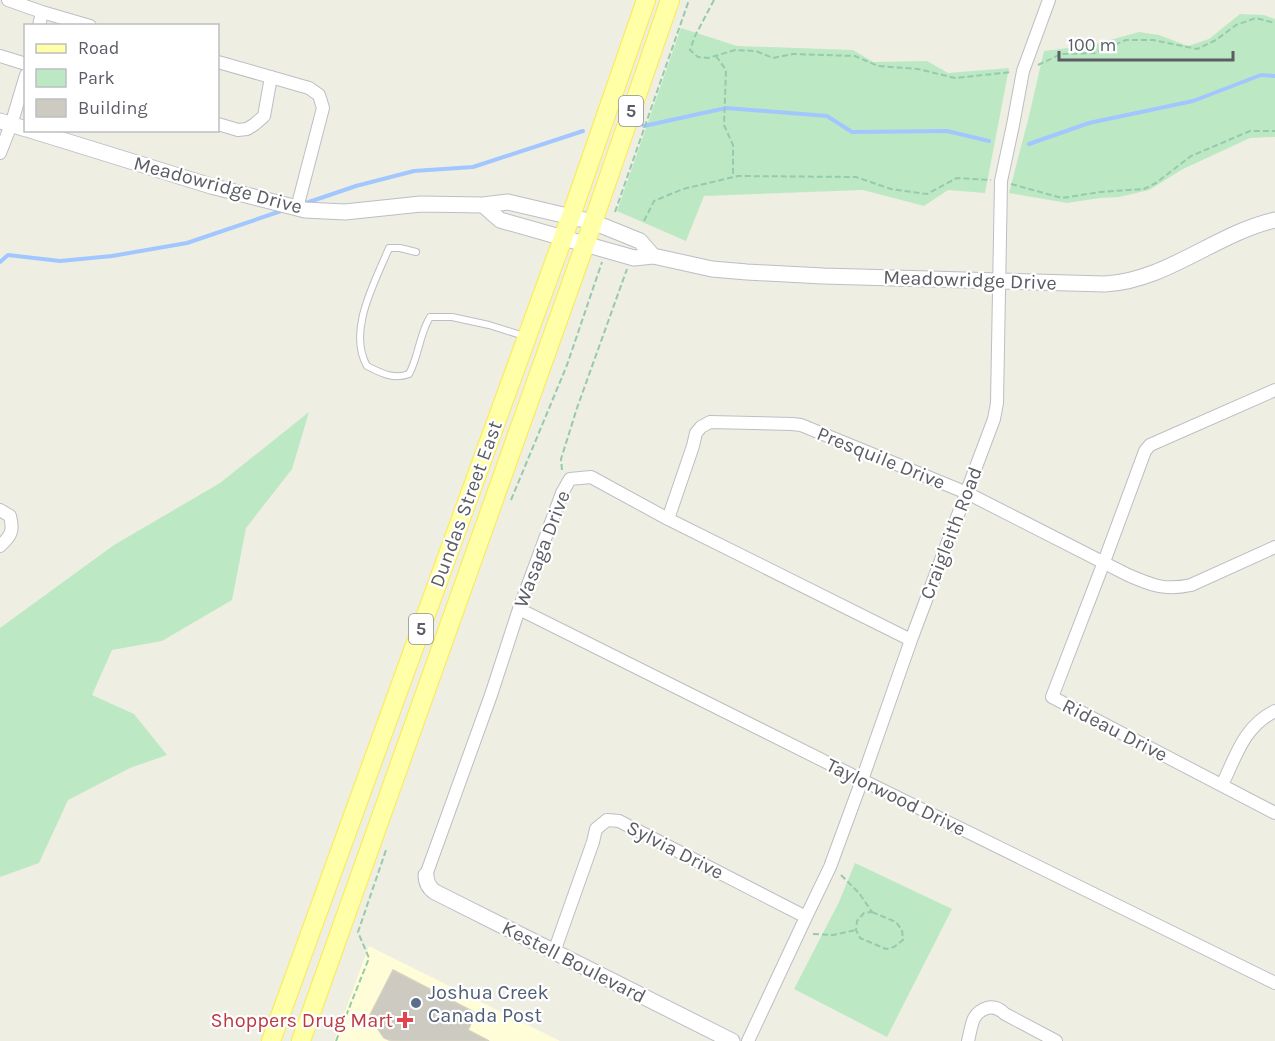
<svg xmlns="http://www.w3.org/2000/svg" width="1275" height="1041" font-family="Karla,sans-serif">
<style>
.commercial{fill:#fffdd7}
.green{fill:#bce9c4}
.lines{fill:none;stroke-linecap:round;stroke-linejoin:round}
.stream{stroke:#a2c7ff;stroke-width:4}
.building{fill:#cccac1;stroke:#d4d1c0;stroke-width:1.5}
.service-casing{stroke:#bdbec5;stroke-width:8}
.minor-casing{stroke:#bdbec5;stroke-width:14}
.tertiary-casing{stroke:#bdbec5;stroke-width:17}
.primary-casing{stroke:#fdea4d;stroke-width:20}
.path{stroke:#95caad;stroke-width:2;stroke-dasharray:6 3;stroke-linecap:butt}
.service{stroke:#fff;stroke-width:6}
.minor{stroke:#fff;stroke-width:12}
.tertiary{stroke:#fff;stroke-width:15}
.primary{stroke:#feffa7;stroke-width:18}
.service-dot{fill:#5c6f8a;stroke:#fff;stroke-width:2}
.health-dot{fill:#e0444e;stroke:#fff;stroke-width:2}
.labels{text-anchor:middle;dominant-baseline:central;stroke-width:4.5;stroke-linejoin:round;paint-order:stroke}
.shield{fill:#fff;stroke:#8c8e93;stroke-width:1.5}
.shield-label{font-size:18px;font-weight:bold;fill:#5b5d65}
.street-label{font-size:20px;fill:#5b5d65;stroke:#fff}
.service-label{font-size:20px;fill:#4e5e75;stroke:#fff;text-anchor:start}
.health-label{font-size:20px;fill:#be3a42;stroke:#fff;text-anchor:end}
</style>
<rect width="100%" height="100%" fill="#efeee2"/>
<path class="commercial" d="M369,946L560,1041H334Z"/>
<path class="green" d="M1240,14L1264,15L1275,19V137L1250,138L1183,169L1149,190L1119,197L1100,198L1067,203L1009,193L1029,116L1044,51L1092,45L1139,32L1159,35L1188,46L1209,39Z
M681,28L737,46L853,50L873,62L927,61L948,73L1009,68L985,193L948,190L924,206L863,190L704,196L686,241L617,211Z
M309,412L292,469L246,528L232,600L162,641L112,650L92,695L134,714L167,755L130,768L68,800L39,863L0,877V628L114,545L220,483Z
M855,863L952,909L887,1037L794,989L839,902Z"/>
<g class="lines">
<path class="stream" d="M644,126L726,108L827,116L852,132L947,131L989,141
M1029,144L1089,123L1193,101L1261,75L1275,76
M303,204L356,186L414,171L473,167L583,131
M0,262L8,255L60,261L112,256L187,243L284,210"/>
</g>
<path class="building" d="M393,970L476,1013L468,1030L489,1041H401L389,1040L384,1038L378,1029L372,1025L369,1017Z"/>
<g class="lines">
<g class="service-casing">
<path id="service" d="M416,252L400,248H389C375,282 347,331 367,366C381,373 394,380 409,374C419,356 419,335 430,317H452L489,325L524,336"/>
</g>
<g class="minor-casing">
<path id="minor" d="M8,0L42,12L90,26
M39,26L42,12
M0,56L26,64
M218,62L309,88L319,95L323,108L297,208
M218,124L238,130L247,129L255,124L264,116L271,77
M0,153L11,125L26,75
M1275,390L1150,445L1145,451L1104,562L1052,697L1275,813
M0,510L10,516C14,531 11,536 0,546
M668,519L693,446L696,433L701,427L710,422L792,424L801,425L967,493L1128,575C1151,585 1165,591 1191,585L1275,547
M519,609L862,780L1275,983
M1222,785C1236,756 1244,726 1275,711
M426,875L491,695L519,609L562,493L570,479L591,477L668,519L911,640
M554,952L593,842L596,829L607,820L619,821L806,917
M748,1041L806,917L830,867L862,780L911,640L994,419L997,403L1001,181L1013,125L1023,71L1049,0
M968,1041C972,1026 971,1013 987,1008C994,1006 1000,1009 1005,1014L1056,1041"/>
</g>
<g class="tertiary-casing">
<path id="tertiary" d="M0,121L26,129
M30,130L211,186L305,210L345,212L421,204L483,205L508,202L593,222L640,241L653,256
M483,205L500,220L634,258L653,256L712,269L747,272L823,276L1105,284C1166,281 1217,233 1275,220
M426,875C426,883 429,888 435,892L732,1041"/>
</g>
<g class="primary-casing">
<path id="primary" d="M271,1041L571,216L646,0
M301,1041L593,222L670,0"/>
</g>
<path class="path" d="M714,0L695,36L690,50L698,57L708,58L735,50L756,51L773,58L793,54L855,56L878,66L918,69L955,78L1012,72
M716,56L726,70L724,125L733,145V176
M1038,65L1061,54L1095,53L1126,40H1153L1197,49L1216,40L1236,25L1256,18L1275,23
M1011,184L1062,198L1100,192L1144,189L1156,183L1191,156L1250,131H1275
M615,212L689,0
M644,221L654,201L683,189L738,176L856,177L891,189L927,194L957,178L991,180
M562,470L561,459L577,408L627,269
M511,500L567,365L602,262
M841,875L859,893L872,912
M872,912L896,922L902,930L903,940L894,947L886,949L860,938L856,930L857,921L864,913Z
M813,934L833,935L856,930
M336,1041L369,958L358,932L386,850"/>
<use href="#service" class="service"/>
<use href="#minor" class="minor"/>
<use href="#tertiary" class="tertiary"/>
<use href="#primary" class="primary"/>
</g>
<circle class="service-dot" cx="416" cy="1003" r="6"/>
<path class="health-dot" d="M402 1011h6v6h6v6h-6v6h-6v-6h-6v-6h6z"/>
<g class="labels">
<g class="shield">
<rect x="619" y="96" width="24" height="30" rx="4.5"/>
<rect x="409" y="614" width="24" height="30" rx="4.5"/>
</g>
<g class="shield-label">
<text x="631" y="111">5</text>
<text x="421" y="629">5</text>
</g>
<g class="street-label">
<text transform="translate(218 185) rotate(15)">Meadowridge Drive</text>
<text transform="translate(970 280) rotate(2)">Meadowridge Drive</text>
<text transform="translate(881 458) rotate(22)">Presquile Drive</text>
<text transform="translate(466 504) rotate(-70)">Dundas Street East</text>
<text transform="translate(951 533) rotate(-69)">Craigleith Road</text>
<text transform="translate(542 549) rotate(-69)">Wasaga Drive</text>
<text transform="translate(1115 730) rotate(27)">Rideau Drive</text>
<text transform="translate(896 797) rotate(26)">Taylorwood Drive</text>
<text transform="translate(675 850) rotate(27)">Sylvia Drive</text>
<text transform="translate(574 962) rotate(27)">Kestell Boulevard</text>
</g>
<g class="service-label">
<text x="428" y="992">Joshua Creek<tspan x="428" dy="23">Canada Post</tspan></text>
</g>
<g class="health-label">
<text x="393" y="1020">Shoppers Drug Mart</text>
</g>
</g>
<rect x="24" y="24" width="195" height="108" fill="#ffffff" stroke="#bdbec1" stroke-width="1.5"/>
<rect x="36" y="44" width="30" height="9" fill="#feffa7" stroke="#bdbec1" stroke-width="1.5"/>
<text x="78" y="54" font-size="18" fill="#5b5d65">Road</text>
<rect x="36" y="69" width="30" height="18" fill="#bce9c4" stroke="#bdbec1" stroke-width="1.5"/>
<text x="78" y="84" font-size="18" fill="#5b5d65">Park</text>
<rect x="36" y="99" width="30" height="18" fill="#cccac1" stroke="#bdbec1" stroke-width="1.5"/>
<text x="78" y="114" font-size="18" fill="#5b5d65">Building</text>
<path d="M1059 51v9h174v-9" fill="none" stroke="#5b5d65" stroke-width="3"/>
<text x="1068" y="51" font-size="18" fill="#5b5d65" stroke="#ffffff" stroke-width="4.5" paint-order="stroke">100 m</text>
</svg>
